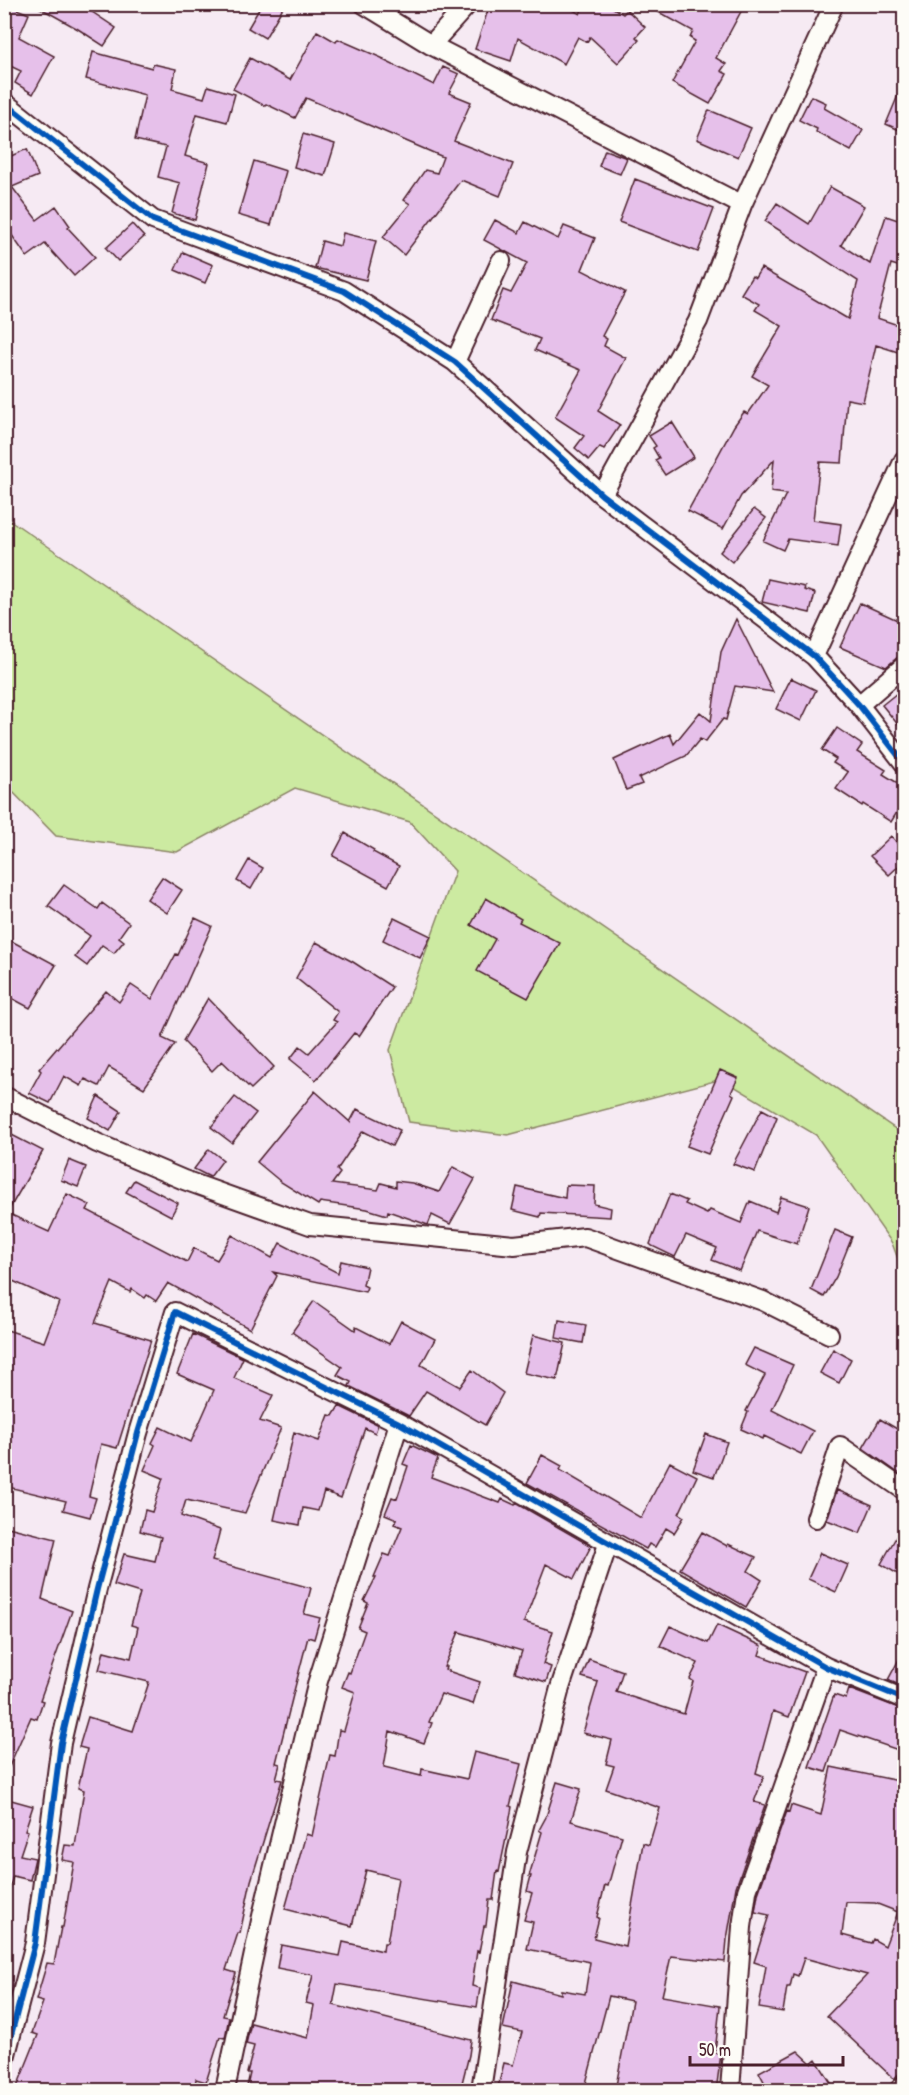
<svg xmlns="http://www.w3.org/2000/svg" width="909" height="2095" font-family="'Patrick Hand',sans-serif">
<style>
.green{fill:#cceaa1;stroke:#8b8466;stroke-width:1.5}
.building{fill:#e6c0ea;stroke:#4a1f2b;stroke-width:1.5;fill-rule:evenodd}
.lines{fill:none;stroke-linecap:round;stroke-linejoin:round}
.street-casing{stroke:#4a1f2b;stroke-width:22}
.street{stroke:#fdfcf7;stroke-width:18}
.cycleway-casing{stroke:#fdfcf7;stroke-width:10}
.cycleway{stroke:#0057b8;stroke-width:6}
</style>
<rect width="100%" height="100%" fill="#f6eaf3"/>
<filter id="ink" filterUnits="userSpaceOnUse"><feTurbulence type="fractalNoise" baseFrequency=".0167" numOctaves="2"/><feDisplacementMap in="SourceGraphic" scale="12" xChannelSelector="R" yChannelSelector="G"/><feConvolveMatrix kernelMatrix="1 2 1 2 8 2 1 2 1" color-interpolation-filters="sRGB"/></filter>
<g filter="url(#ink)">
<path class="green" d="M4,516L904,1135V1275L892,1243L816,1135L722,1079L508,1135L409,1122L390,1050L455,871L410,822L295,788L177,852L56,836L5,784Z"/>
<path class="building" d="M4,4L29,14L19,37L54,56L33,94L15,83L21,71L6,64L4,67Z
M33,4H80L116,28L104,46L78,29Z
M262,4H285L265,38L248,28Z
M490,4H563L580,14L585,4H607L623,14L627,10L645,27L636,37L639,40L618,63L590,37L587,42L578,37L564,64L518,38L511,61L475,49Z
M644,4H745L716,58L726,64L721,71L727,74L710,104L672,83L695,41L690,38L693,31Z
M317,31L336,42L338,39L384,59L383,60L434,85L443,67L459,74L449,93L471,102L454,141L513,164L500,196L461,180L404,255L383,237L410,204L404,200L425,170L437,173L443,157L306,98L295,118L266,104L265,106L233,89L250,58L290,80Z
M93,52L152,68L153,64L176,69L172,89L204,98L208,86L235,94L227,122L197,114L185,156L209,163L195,220L172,213L180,183L158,177L166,147L135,140L145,95L86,79Z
M904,81V132L886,124Z
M811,96L826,103L824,108L863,130L851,151L816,132L817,129L799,120Z
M709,110L751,128L738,157L697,139Z
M303,134L335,144L325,176L294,167Z
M27,149L38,176L12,187L37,220L56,206L70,226L68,228L95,257L74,276L45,244L27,257L4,224V159Z
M605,150L627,158L620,174L599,166Z
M254,161L286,171L271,225L238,215Z
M635,179L714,209L698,252L619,222Z
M830,187L864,206L841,245L870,264L886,216L904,222V268L891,264L877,318L904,327V354L876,345L863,402L847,399L842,463L820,462L813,520L841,524L838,546L788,539L783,550L763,541L786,494L771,492L774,460L741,496L723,529L688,511L734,426L744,412L748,414L768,385L752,376L782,326L755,310L759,304L741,294L752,276L755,278L761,268L848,319L858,281L765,221L777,203L809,224Z
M495,220L519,233L525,222L558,239L564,226L595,238L582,270L625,292L602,336L607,339L604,346L626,358L598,411L620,425L604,449L600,447L589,460L575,448L584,436L555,417L581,370L535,350L540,339L491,320L503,290L511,293L527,263L484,240Z
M132,224L144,237L118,261L106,248Z
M343,233L376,241L366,280L315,268L322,241L340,246Z
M183,252L213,265L205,283L175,270Z
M672,422L694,457L665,475L655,460L659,458L653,448L656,446L649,436Z
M754,509L766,518L732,562L720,552Z
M768,579L805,587L804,590L815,593L810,613L762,602Z
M860,603L904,623V643L899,656L886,667L840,647Z
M736,619L773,692L735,686L726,720L723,719L705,742L700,739L686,756L639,778L642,784L626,790L614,760L670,734L674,744L700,712L711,721L721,652Z
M791,678L816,690L801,721L776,709Z
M897,693L904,702V732L882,705Z
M837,728L862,745L857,752L886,770L883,774L904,787V801L891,822L863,804L862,806L836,789L848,772L833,763L836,759L822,750Z
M345,833L374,850L373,852L399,866L388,886L333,856Z
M891,836L904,850V861L889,875L870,856Z
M249,860L263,868L251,889L237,881Z
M162,877L182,890L167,913L147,899Z
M64,885L98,909L102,903L129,923L119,937L124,941L114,953L102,945L87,966L75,957L90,936L48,906Z
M486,898L521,919L519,922L560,943L528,998L477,971L495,939L471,925Z
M195,918L212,926L162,1038L175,1044L144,1088L109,1067L99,1086L85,1079L81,1086L64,1076L50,1103L29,1093L41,1071L39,1069L106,991L119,1002L131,985L152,999L176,954L178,955Z
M394,918L431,936L420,958L383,940Z
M4,937L56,965L30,1008L4,994Z
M316,942L353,962L392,987L359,1036L354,1033L316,1080L290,1059L300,1046L309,1053L337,1022L333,1020L338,1012L296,978Z
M208,998L274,1067L251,1089L222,1061L212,1071L183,1041Z
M720,1070L738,1078L731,1093L734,1095L708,1154L687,1146Z
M315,1091L350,1122L357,1109L400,1130L392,1146L363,1131L337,1170L340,1173L332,1184L378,1190L381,1183L396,1187V1181L412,1183L439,1192L453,1167L475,1179L450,1224L432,1215L428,1225L388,1211L387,1215L367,1209L320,1202L318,1205L281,1182L257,1162Z
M98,1096L121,1111L110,1131L88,1118Z
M235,1097L256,1113L232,1143L211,1127Z
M762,1109L777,1117L755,1172L733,1164Z
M4,1131L43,1151L7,1213L49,1232L67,1194L90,1205L87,1210L187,1262L194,1248L217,1260L232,1235L272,1258L280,1243L338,1273L341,1261L367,1267L363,1285L367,1287L365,1292L273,1272L277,1276L250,1329L168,1283L156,1301L147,1295L145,1298L132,1289L130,1292L112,1282L95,1323L151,1340L117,1448L101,1444L89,1496L96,1498L90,1517L63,1510L66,1501L4,1486V1329L44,1342L59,1302L4,1277Z
M209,1149L223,1160L210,1177L194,1169Z
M69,1160L86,1167L78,1187L61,1180Z
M134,1180L178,1203L171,1216L126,1192Z
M566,1185L595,1186L594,1204L611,1208L610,1217L541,1213L540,1217L512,1210L517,1187L565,1198Z
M670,1194L687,1201L685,1204L707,1214L710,1210L741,1223L750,1201L776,1212L781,1197L809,1206L797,1244L757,1231L740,1271L712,1260L717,1248L686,1235L675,1257L652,1246L650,1244Z
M835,1230L852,1237L836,1277L824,1297L811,1290Z
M314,1301L355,1330L356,1327L389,1344L401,1321L435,1339L421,1365L460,1387L472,1370L503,1393L485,1425L426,1391L409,1416L349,1386L351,1382L337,1375L342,1367L292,1332Z
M559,1320L586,1325L583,1343L556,1338Z
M193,1334L243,1358L234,1378L273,1395L260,1421L281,1428L245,1513L186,1500L181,1516L220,1530L212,1561L311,1588L304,1614L320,1618L314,1639L308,1637L294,1691L276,1763L280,1764L276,1779L282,1780L251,1881L240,1933H238L226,1970L236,1973L223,2016L229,2017L225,2038L220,2037L206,2082L196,2079L194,2091H26L17,2087L38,2035L32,2033L43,2002L36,2000L47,1963L54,1964L61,1927H63L74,1862L62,1860L65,1845L75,1846L84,1790L78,1788L87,1749L79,1747L88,1717L133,1731L149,1682L99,1670L104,1651L131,1658L138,1627L131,1625L140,1593L114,1585L124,1554L155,1561L161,1537L140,1531L145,1510L152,1512L163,1478L144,1470L155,1445L152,1443L160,1427L191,1442L214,1390L177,1374Z
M533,1335L565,1343L557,1380L524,1373Z
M754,1348L793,1365L772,1410L813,1431L801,1454L764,1436L763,1439L741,1429L748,1412L746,1411L765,1375L745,1365Z
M833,1349L851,1359L839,1383L820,1373Z
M339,1406L378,1425L375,1433L365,1428L341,1498L324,1491L318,1511L303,1508L300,1525L274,1520L294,1432L319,1441L329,1415L333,1416Z
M880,1419L904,1433V1477L863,1448Z
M706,1434L727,1442L714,1477L693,1470Z
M411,1445L438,1458L431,1477L500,1503L502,1499L515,1505L516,1503L591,1546L574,1579L546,1564L524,1622L553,1631L543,1664L551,1667L546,1682L515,1672L522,1651L459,1632L444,1667H446L445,1670L480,1682L473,1704L441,1694L429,1722L432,1723L424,1743L390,1731L384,1767L421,1776L422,1769L467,1779L474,1752L521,1764L510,1806L512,1807L508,1829L499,1872L497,1871L493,1900H489L486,1926H484L479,1952L477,1951L472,1986L480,1988L477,2007L337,1984L333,2005L471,2040L469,2055L460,2091H388L363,2085L362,2091H246L250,2073H247L254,2046L246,2044L251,2023L308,2038L314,2005L306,2003L313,1975L277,1968L281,1945L340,1956L343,1942L383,1951L384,1943H387L398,1878L366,1870L352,1926L285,1909L306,1834L312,1836L330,1755L335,1756L339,1730L344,1731L355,1692L342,1687L348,1672L350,1673L365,1631L358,1628L368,1603L364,1601L376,1577H374L384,1554L390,1556L402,1527L394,1524L397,1519L385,1514L392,1497L397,1499L408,1466L403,1464Z
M542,1455L562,1466L560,1470L641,1518L670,1462L697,1476L679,1514L684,1517L674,1533L666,1528L655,1547L649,1544L646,1549L527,1483Z
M837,1490L872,1505L860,1533L827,1520Z
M904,1523V1578L881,1564Z
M4,1526L56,1539L42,1599L72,1611L40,1700L43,1701L37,1719L31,1717L4,1778Z
M702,1532L727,1546L728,1544L756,1557L748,1571L762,1580L746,1607L680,1569Z
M820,1553L848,1565L836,1592L808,1579Z
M717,1625L762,1646L759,1655L805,1672L789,1717L773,1711L756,1773L764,1776L754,1802L765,1805L736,1887L727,1939L725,1962L671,1956L662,1996L720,2006L715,2053L721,2054L716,2091H615L632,2001L609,1996L584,2091H497L504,2063L513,2065L522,2032L503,2028L513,1981L561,1994V1990L585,1994L590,1962L527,1949L533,1922L524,1920L532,1893L527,1891L531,1876H529L542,1832L539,1830L546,1817L557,1782L581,1789L571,1821L622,1836L608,1886L605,1885L597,1917L599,1918L594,1938L625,1946L643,1843L649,1845L660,1808L606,1789L614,1766L606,1764L612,1740L583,1733L598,1682L582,1677L589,1659L623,1671L616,1692L684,1714L693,1681L690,1679L698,1663L660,1646L670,1626L708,1643Z
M904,1650V1687L888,1680Z
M849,1689L904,1710V1752L840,1730L826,1772L809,1767L834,1695L846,1699Z
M831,1767L904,1782V2068L894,2079L827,2016L867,1975L804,1958L798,1976L793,1974L790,1987H787L783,2012L759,2008L766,1966L754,1962L769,1915L755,1912L758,1894L787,1811L789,1812L791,1805L821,1815ZM846,1902L875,1903L898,1912L885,1946L873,1939L871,1943L842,1935Z
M4,1798L33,1806L25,1830L28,1831L20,1855L35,1858L30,1880L13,1876L8,1893L4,1892Z
M798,2051L811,2063L816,2059L836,2091H769L759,2072Z"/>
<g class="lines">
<g class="street-casing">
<path id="street" d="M364,4L431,45L742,205
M431,45L468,4
M4,102L153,220L344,291L455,362L602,495L814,656L859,705L904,763
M455,362L501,261
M602,495L698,321L742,205L834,4
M814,656L904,460
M859,705L904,666
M4,1096L97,1143L184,1180L310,1225L514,1245L585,1237L763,1301L829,1334
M816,1518L840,1446L904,1490
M4,2062L35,1943L61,1743L97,1589L138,1433L175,1312L399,1423L826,1667L904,1699
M225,2090L262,1916L318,1681L399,1423
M481,2090L517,1852L560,1688L608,1544
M730,2090L742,1927L747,1891L826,1667
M899,2090L904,2085"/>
</g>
<use href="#street" class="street"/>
<g class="cycleway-casing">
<path id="cycleway" d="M4,102L153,220L344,291L455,362L602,495L814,656L859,705L904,763
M4,2062L35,1943L61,1743L97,1589L138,1433L175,1312L399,1423L826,1667L904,1699"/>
</g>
<use href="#cycleway" class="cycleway"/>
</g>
</g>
<rect width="909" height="2095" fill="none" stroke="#fdfcf7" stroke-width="24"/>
<rect x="12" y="12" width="885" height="2071" fill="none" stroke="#4a1f2b" stroke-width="2" filter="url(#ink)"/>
<path d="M690 2056v9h153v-9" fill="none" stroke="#4a1f2b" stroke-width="3"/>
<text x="699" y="2056" font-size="18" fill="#4a1f2b" stroke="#fdfcf7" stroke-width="4.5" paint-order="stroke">50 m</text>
</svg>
